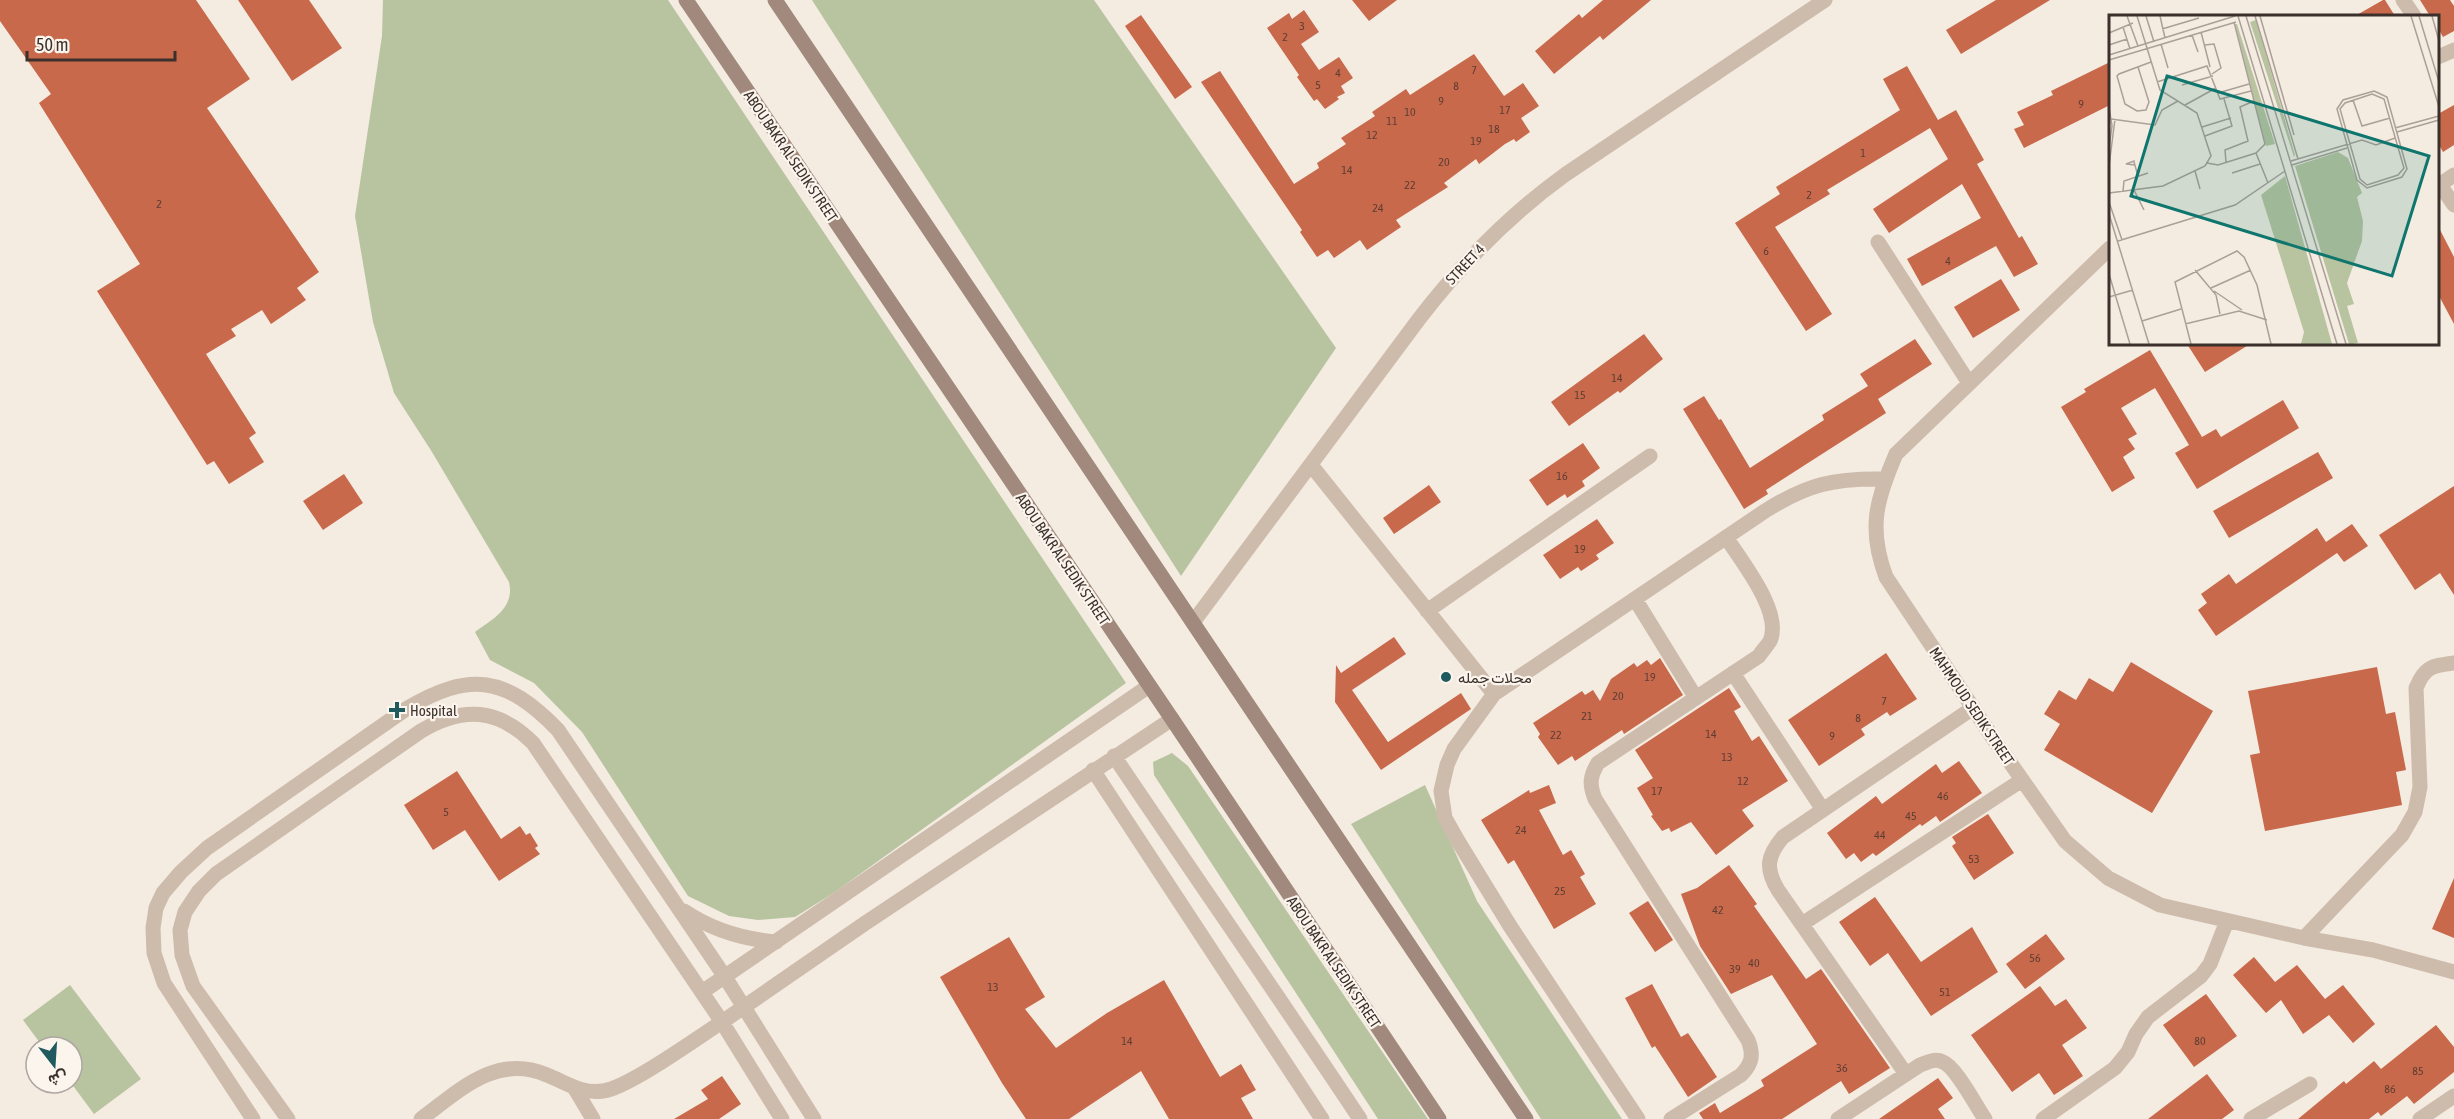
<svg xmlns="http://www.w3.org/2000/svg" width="2454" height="1119" font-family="'Asap Condensed',Vazirmatn,sans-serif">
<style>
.green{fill:#b8c4a0}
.building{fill:#c8694b}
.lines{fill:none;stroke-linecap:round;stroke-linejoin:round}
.minor{stroke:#cdbbac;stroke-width:15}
.tertiary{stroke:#cdbbac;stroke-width:15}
.secondary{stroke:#a18a7d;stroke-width:15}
.poi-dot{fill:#1f5a5e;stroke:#fbf5ee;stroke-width:2}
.labels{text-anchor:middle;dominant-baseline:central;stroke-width:4.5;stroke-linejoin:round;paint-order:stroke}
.number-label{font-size:12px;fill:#5e3e33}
.street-label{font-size:15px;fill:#3b302b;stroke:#fbf5ee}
.poi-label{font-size:15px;fill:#3b302b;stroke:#fbf5ee;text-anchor:start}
.inset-road{fill:none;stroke:#aaa098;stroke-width:1.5}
.view{fill:#0f766e;fill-opacity:0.15;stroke:#0f766e;stroke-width:3}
.inset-edge{fill:none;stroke:#3b302b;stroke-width:3}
</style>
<rect width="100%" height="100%" fill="#f4ebe1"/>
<path class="green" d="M383,0H668L1126,683L835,892L795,917L758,920L729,916L688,896L582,732L534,683L490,660L475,632C493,619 515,608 509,582L432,452L394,393L373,322L355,216L382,36Z
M812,0H1094L1336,348L1181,576Z
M1172,753L1188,766L1428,1119H1378L1154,775L1153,762Z
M1425,785L1477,901L1622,1119H1541L1351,824Z
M70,985L141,1079L94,1114L71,1083L72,1047H43L23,1020Z"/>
<path class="building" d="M0,0H196L250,79L207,108L319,272L297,288L306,300L271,324L262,310L231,329L236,336L206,354L256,433L249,438L264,462L229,484L214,461L207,465L97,291L140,264L39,103L51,94L0,21Z
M238,0H309L342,48L292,81Z
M1352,0H1397L1369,21Z
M1603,0H1651L1603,40L1600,36L1554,74L1535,51L1579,14L1582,18Z
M1996,0H2050L1961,54L1946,30Z
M2383,0H2385L2395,16H2355Z
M2420,0H2450L2454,6V31L2443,37L2438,28V16H2430Z
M1304,10L1319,32L1301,44L1319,70L1339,57L1353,78L1341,86L1345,93L1337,97L1339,99L1325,109L1317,99L1314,101L1297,77L1299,75L1267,28L1289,13L1292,19Z
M1141,15L1192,87L1175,99L1125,26Z
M1474,54L1504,96L1523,83L1539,106L1521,118L1530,132L1516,142L1514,139L1505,144L1479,164L1476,159L1444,183L1448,187L1396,220L1401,227L1367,250L1360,240L1334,258L1328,250L1317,257L1300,232L1302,230L1201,82L1220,71L1294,184L1319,168L1317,163L1346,144L1341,138L1375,116L1372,112L1406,89L1410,95Z
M2110,62V105L2024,148L2014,129L2024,125L2017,112L2053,95L2051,91Z
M1907,66L1938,120L1956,110L1984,160L1977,164L2019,238L2022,236L2038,264L2014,277L1996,246L1922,286L1907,259L1981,218L1962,184L1889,233L1873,209L1948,159L1930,128L1827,190L1830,194L1775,227L1832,314L1806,331L1735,223L1780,194L1776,187L1900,110L1883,79Z
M2454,105V145L2443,152L2438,143V114Z
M2438,226L2454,257V324L2438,294Z
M2001,279L2020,310L1973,338L1954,307Z
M1644,334L1663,359L1620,393L1618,391L1569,426L1551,402Z
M1915,339L1932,364L1878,399L1886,413L1766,490L1768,494L1744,509L1683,409L1704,396L1719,420L1721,419L1750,468L1824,420L1822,415L1868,386L1860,374Z
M2187,344H2250L2205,372Z
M2150,350L2202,437L2216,429L2221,437L2283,400L2299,428L2197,489L2175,453L2189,445L2155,388L2121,408L2137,434L2128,439L2135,449L2123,457L2135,478L2112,492L2061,407L2086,392L2084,389Z
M1583,443L1600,468L1582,481L1585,486L1567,498L1565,494L1547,506L1529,480Z
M2318,452L2333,478L2229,538L2213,511Z
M344,474L363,503L323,530L303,501Z
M1429,485L1441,502L1394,534L1383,518Z
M2454,486V595L2440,573L2415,590L2379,535Z
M1597,519L1614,543L1596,555L1599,559L1581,571L1578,567L1560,579L1543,555Z
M2352,524L2368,546L2344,562L2337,553L2216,636L2198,610L2207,603L2201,594L2229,574L2236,584L2317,528L2326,542Z
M1394,637L1406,654L1352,690L1388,742L1461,693L1471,709L1381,770L1335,702L1336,665L1341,673Z
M1886,653L1917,699L1890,716L1887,712L1861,729L1865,735L1819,766L1788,720Z
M1660,658L1683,695L1624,734L1622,730L1575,761L1572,756L1558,765L1538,737L1540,734L1533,723L1582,691L1585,695L1593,690L1600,701L1611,679L1634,663L1637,667L1647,660L1651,665Z
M2131,662L2213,711L2152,813L2044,750L2060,724L2044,714L2059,690L2076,700L2089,678L2113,692Z
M2377,667L2386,714L2395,712L2406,770L2396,772L2402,805L2265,831L2250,755L2260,753L2248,691Z
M1729,688L1741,707L1734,711L1752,741L1759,736L1788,781L1742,810L1754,826L1716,855L1691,822L1671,832L1669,828L1662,831L1651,816L1653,815L1637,788L1653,778L1635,750Z
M1959,761L1982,793L1940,822L1936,816L1922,826L1920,824L1876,856L1873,853L1861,862L1854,853L1846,859L1827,833L1876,796L1882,804L1936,764L1942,773Z
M457,771L501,839L520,826L526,835L530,833L538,846L535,848L540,854L499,881L465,830L433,850L404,805Z
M1549,785L1556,803L1539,810L1563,855L1571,850L1585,874L1580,877L1596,904L1554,929L1514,860L1508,864L1481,820L1529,790L1530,793Z
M1988,814L2014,853L1974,880L1952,846L1956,843L1952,837Z
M1729,865L1757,904L1754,906L1806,979L1821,969L1890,1068L1849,1094L1841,1081L1782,1119H1703L1699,1113L1715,1103L1720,1113L1764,1086L1761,1080L1817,1044L1772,975L1731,994L1700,946L1681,894L1697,888Z
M2454,878V938L2432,929Z
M1875,897L1921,962L1972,927L1998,972L1931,1016L1888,953L1870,966L1839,922Z
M1648,901L1673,940L1655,952L1629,913Z
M2046,934L2065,959L2025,989L2006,964Z
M1009,937L1045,997L1025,1009L1056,1048L1107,1013L1164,980L1220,1077L1241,1064L1256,1090L1241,1098L1253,1119H1169L1141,1071L1069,1119H1026L1002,1083L940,977Z
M2254,957L2275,982L2297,965L2325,999L2343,985L2375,1024L2353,1043L2329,1015L2303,1034L2281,1000L2266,1013L2233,975Z
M1652,984L1681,1037L1688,1033L1717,1077L1688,1097L1655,1046L1652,1048L1625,998Z
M2040,986L2055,1006L2066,999L2087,1028L2062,1045L2083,1076L2054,1095L2039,1073L2012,1092L1971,1035Z
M2206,994L2237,1036L2194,1067L2163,1025Z
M2436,1025L2454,1047V1072L2414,1104L2407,1096L2381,1116L2378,1112L2369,1119H2298L2344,1081L2346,1084L2374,1061L2381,1069Z
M2207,1074L2234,1110L2222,1119H2148Z
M722,1076L741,1104L719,1119H674L708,1099L701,1090Z
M1938,1078L1953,1098L1938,1109L1945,1119H1879Z"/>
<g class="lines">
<path class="minor" d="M2403,0L2414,16
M2438,57L2454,50
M2440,185L2454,205
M2438,186L2454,175
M1878,242L1969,383
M2110,248L1896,454C1876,500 1868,529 1886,577L1995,741L2065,841L2108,878L2160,905L2304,938L2373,950L2454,972
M1311,465L1494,694
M1635,599L1696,698
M1427,611L1650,456
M1194,621L1419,319C1462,263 1509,215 1566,174L1825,0
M1733,673L1823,810
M1802,924L2022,780
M2304,938L2402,835L2415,812L2420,787L2416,688C2425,666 2432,666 2454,663
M1906,1074L1778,890C1765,868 1767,856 1783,837L1973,708
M575,1089L593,1119
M421,1119C459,1091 496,1053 547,1075C567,1083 581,1094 603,1091C628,1088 697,1038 722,1022
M1638,1119L1510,926L1458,841L1445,818L1441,791L1447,765L1454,749L1494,694L1765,511C1808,484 1834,478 1885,479
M1671,1119L1741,1075C1752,1064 1754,1055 1748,1040L1595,799C1589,784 1590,776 1598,763L1759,656C1762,651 1767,646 1770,641C1783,612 1741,561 1726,537
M1838,1119L1920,1065C1928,1062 1935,1058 1943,1062C1956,1067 1976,1106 1985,1119
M2043,1119L2115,1068L2128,1052L2136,1034L2148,1017L2201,976L2210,964L2227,921
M2251,1119L2310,1084
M2420,1119L2454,1096"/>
<path class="tertiary" d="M1114,756C1196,878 1279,997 1360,1119
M1093,770L1322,1119
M684,911C712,930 742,939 776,942
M702,992L1149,686
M722,1022L864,924L1172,719
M253,1119L164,983L154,953L153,928L156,908L163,893L181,872L207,848L406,709C470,671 506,676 558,730L725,977L814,1119
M288,1119L193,986L182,955L180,930L185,912L199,891L216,874L421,731C463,706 498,708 533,743L722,1022L782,1119"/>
<path class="secondary" d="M686,0L1172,719L1439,1119
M775,0L1526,1119"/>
</g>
<g class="poi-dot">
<circle cx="1446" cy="677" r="6"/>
<path d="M394 701h6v6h6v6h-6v6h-6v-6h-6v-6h6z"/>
</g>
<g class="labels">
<g class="number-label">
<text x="1302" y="26">3</text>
<text x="1285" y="37">2</text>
<text x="1474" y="70">7</text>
<text x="1338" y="73">4</text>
<text x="1318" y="85">5</text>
<text x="1456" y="86">8</text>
<text x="1441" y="101">9</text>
<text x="2081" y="104">9</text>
<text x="1505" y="110">17</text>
<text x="1410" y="112">10</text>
<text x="1392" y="121">11</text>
<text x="1494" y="129">18</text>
<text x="1372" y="135">12</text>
<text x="1476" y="141">19</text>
<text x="1863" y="153">1</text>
<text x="1444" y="162">20</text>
<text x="1347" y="170">14</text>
<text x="1410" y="185">22</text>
<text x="1809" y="195">2</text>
<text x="159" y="204">2</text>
<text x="1378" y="208">24</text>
<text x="1766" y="251">6</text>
<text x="1948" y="261">4</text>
<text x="1617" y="378">14</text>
<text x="1580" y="395">15</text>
<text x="1562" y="476">16</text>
<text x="1580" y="549">19</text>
<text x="1650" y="677">19</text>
<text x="1618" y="696">20</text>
<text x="1884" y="701">7</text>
<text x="1587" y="716">21</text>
<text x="1858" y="718">8</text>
<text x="1711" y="734">14</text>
<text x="1556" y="735">22</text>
<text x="1832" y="736">9</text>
<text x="1727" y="757">13</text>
<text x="1743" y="781">12</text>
<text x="1657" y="791">17</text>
<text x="1943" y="796">46</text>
<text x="446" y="812">5</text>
<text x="1911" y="816">45</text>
<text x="1521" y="830">24</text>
<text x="1880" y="835">44</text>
<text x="1974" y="859">53</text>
<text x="1560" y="891">25</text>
<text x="1718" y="910">42</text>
<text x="2035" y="958">56</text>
<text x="1754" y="963">40</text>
<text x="1735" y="969">39</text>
<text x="993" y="987">13</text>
<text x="1945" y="992">51</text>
<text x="1127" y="1041">14</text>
<text x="2200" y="1041">80</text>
<text x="1842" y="1068">36</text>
<text x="2418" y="1071">85</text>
<text x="2390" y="1089">86</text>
</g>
<g class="street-label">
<text transform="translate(791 156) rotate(56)">ABOU BAKR AL SEDIK STREET</text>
<text transform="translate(1465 264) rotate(-47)">STREET 4</text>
<text transform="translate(1063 559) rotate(56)">ABOU BAKR AL SEDIK STREET</text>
<text transform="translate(1972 706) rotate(56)">MAHMOUD SEDIK STREET</text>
<text transform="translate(1334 962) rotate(56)">ABOU BAKR AL SEDIK STREET</text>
</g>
<g class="poi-label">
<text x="1458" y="677">محلات جمله</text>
<text x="410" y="710">Hospital</text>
</g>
</g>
<g transform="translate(2109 15)">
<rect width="330" height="330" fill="#f4ebe1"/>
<path d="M147,5L186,140L185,142L141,7ZM126,9H128L166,129L157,131ZM229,137L239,143L253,178L248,182L254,206L253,226L238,268L245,289L238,291L249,328L244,329H240L186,151ZM176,161L223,329H192L195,317L152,180Z" fill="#b8c4a0"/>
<path class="inset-road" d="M18,1L29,31M37,1L45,27M51,1L56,23M129,1L228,329M137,1L237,329M146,1L189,144M151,1L185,120M302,1L330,92M310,1L330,67M323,1L330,26M14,12L21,34M53,14L90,3M92,17L101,52M0,18L24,8M83,20L89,37M52,29L59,53M0,30L18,24M96,30L105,29L112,53L103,59M0,40L126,1M0,45L127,7M29,52L40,87L37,95L28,96L16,89L8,61L10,59L42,47M48,67L98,51L111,84L142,76M73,70L104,61M265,76L278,82L298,154L293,162L258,173L248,165L228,94L234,85ZM109,78L140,69M263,79L275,84L295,153L289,160L258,170L251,164L231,94L236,88ZM244,85L253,111L281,103M76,90L107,73M0,92L3,111L0,133M2,104L46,110L53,95L69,86M93,112L122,103M286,113L330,101M288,117L330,105M96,121L123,111L115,84M147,138L159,168M182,146L253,125L267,130L286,123M117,147L116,135L139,126L131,92L145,86M98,148L109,150L147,138L156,129L125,7M26,150L17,149L25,146V147L29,161M183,150L238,133M0,151L6,104M86,156L91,174M123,158L151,149M25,175L35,195M14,176L15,166L39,158M0,178L54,171L96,151L102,141L88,98L51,75L28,1M0,187L13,225M0,199L40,329M9,226L126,190L176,156M86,255L107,280L111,299M0,259L21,329M102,273L142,255M105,276L133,295M0,282L24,275M33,306L72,294M76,309L130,296L158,305M82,329L66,267L128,236L135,242L148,270L162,329"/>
<path class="view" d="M58,61L320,141L283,261L22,181Z"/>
<rect width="330" height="330" class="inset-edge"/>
</g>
<g transform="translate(54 1065) rotate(163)"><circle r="28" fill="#fbf5ee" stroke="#aea6a0" stroke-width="1.5"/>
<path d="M0-4.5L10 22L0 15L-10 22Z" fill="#1f5a5e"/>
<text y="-9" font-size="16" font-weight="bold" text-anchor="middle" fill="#3b302b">ش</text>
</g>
<path d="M27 51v9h148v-9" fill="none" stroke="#3b302b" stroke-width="3"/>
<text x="36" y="51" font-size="18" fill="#3b302b" stroke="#fbf5ee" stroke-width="4.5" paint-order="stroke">50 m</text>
</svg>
